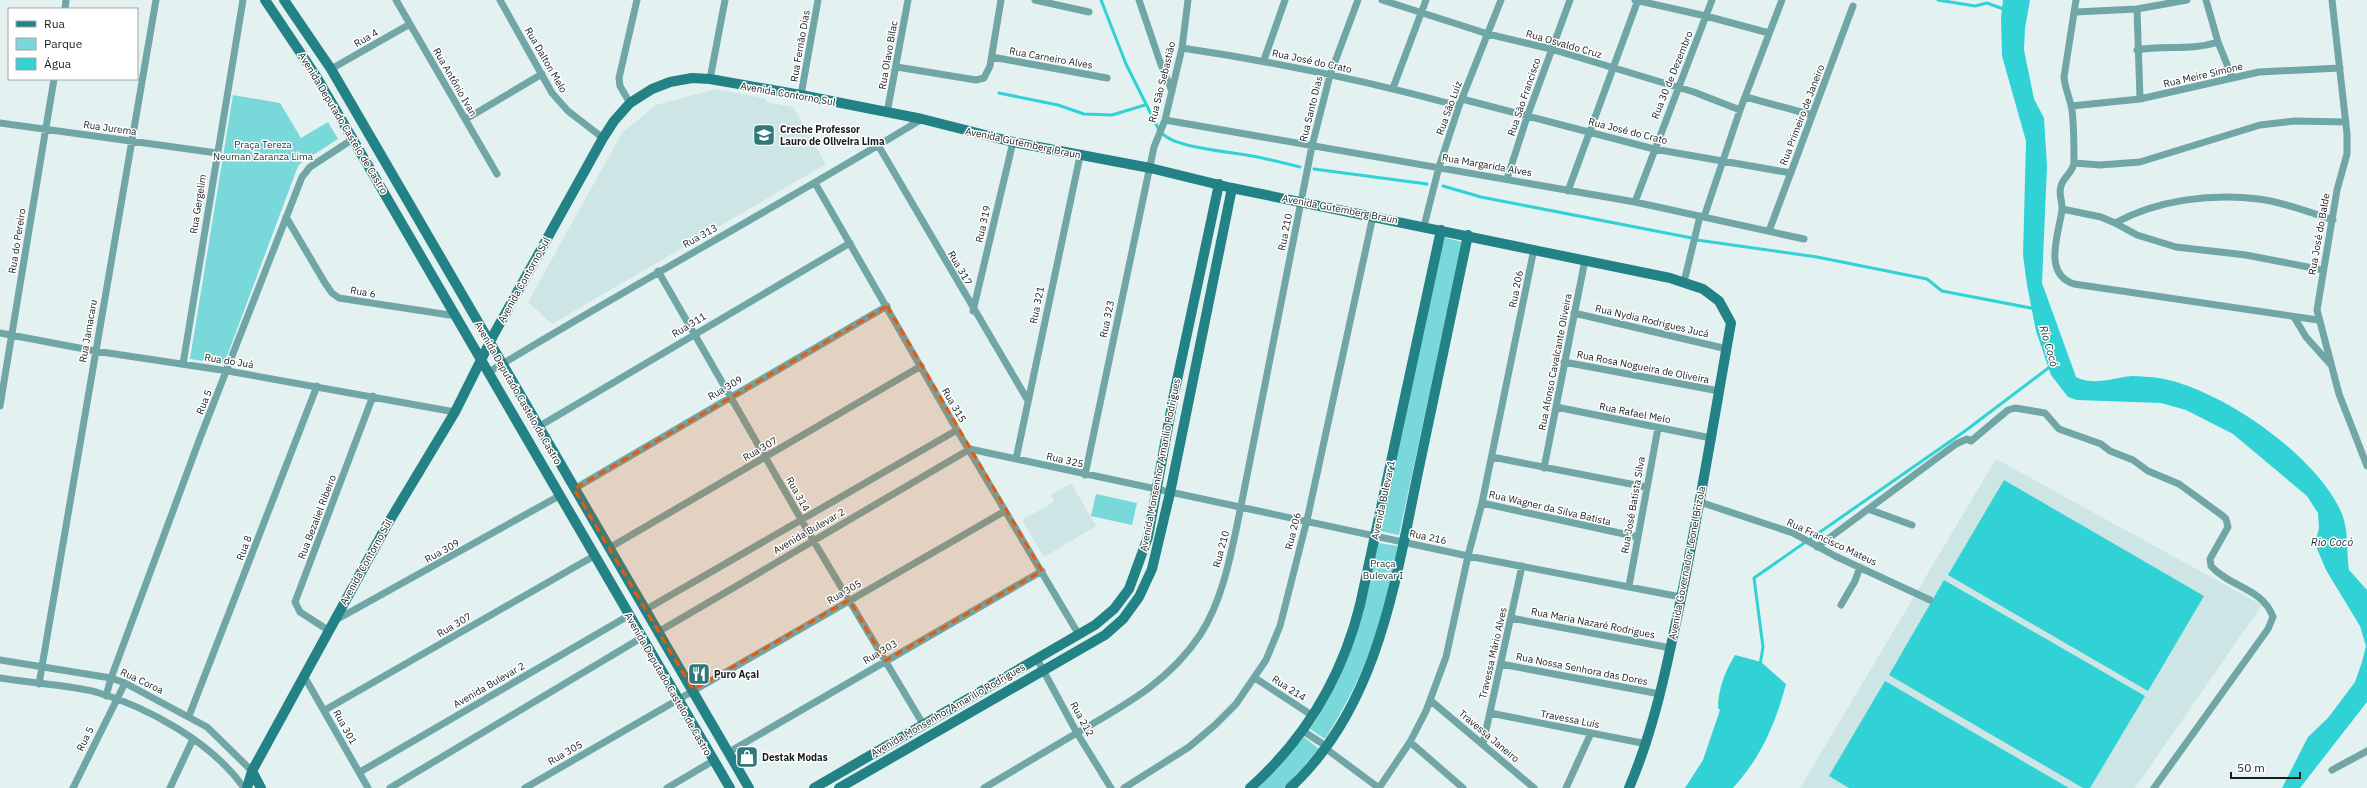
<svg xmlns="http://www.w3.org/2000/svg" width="2367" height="788" font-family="'IBM Plex Sans',sans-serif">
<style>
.built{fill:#cee5e5}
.green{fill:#78d8da}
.water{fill:#31d2d5}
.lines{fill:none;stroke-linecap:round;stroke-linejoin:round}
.stream{stroke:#31d2d5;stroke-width:3}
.street{stroke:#71a6a7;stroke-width:7}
.secondary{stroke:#238285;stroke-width:10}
.marked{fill:#e8590c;fill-opacity:0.2;stroke:#e8590c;stroke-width:3;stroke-dasharray:8 5;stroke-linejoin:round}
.labels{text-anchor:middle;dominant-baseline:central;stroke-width:3;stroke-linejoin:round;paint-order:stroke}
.street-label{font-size:10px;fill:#181d1d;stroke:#fff}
.poi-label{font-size:10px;font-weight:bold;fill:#181d1d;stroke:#fff;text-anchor:start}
.park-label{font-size:10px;fill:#1a3333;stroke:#fff}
.water-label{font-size:11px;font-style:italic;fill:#1a3333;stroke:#fff}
</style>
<rect width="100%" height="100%" fill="#e3f1f1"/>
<path class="built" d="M716,89L764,98L767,102L793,107L826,164L552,324L528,302L622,133L656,105Z
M1996,459L2262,605L2135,788H1800Z
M1071,483L1096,526L1044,557L1022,520L1054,502L1051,495Z"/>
<path class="green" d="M233,95L280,103L301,138L328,122L338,139L302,162L298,166L224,364L190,359Z
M1443,237L1462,242L1399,535L1380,531Z
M1096,494L1137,503L1132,525L1091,516Z
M1378,543L1398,546C1384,621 1366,674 1325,739L1310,729C1349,672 1364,609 1378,543Z
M1304,737L1319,749L1288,784L1284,788H1255Z"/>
<path class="water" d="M2003,0H2030L2025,28L2024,50L2034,99L2044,118L2047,166L2042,283L2076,377C2093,386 2113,378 2132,376C2140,376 2151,377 2159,378C2220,388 2318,456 2342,514C2349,532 2346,551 2349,570L2367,590V702L2300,788H2282L2308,737L2328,718L2355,682L2362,662L2366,646L2360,626L2326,570L2315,544L2319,528L2318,513L2307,496L2233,434L2186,410L2161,403L2077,400L2068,397L2051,375L2036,331L2027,285L2023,255L2026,141L2002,56L2001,18Z
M2004,480L2204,596L2148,691L1948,575Z
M1944,580L2145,696L2090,788H2083L1889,675Z
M1735,655L1761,662L1786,684C1775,725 1761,757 1733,788H1685L1703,760L1720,710L1718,708C1718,690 1725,671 1735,655Z
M1885,681L2069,788H1849L1829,776Z"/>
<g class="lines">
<path class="stream" d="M1101,0L1126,64L1159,130
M1938,0L1975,6L1987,3L2006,10
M999,93L1058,105L1084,114L1112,115L1145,105
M1162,133C1174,148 1232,152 1252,156C1268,159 1284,163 1300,167
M1314,169L1427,184
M1443,186L1481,197L1692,238
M1697,240L1817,257L1927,279L1942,291L2036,309
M1760,665L1763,647L1754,578L1965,431L2051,366"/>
<path class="street" d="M396,0L497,174
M500,0L552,93L568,111L603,138
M1035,0L1089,12
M1139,0L1160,62L1172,91
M1382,0L1488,34L1551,49L1694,92L1740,110
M1635,0L1706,16L1769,33
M2076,0L2064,77C2065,89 2070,98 2072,110C2074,126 2074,146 2074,162C2074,172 2063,177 2061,186C2058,194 2063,202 2062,210C2059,233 2042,274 2074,284L2318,320
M2206,0L2218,42L2232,77
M2332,0L2347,134V154L2337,190L2317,310L2339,394L2367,466
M65,9L66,0
M2137,9L2140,99
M2076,12L2137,9L2187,0
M1182,48C1276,62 1368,81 1459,106
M2137,50C2164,45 2191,51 2218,42
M992,57L1107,78
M1264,60L1285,0
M897,67L976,80L984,78L990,66L1001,0
M331,69L410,24
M710,79L725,0
M1393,88L1426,0
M801,95L818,0
M1746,97L1812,115
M1462,99L1654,149L1791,173
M630,103L620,86L619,78L637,0
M2071,106L2140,99L2259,72L2340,68
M887,113L908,0
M466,119L542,74
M1165,120L1635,202L1804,239
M0,123L217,153
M878,145L1027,399
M2074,163L2100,165L2140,162L2260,125L2294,121L2346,122
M1507,179L1527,117L1570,0
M815,183L957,430L1079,635
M1568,191L1638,0
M1635,202L1712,0
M2062,209L2101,217L2115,223L2137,235L2176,247L2246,255L2323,270
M286,217L325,283L332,293L339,298L456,316
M1704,217L1740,110L1782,0
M2115,223C2157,200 2211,193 2259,199C2283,202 2309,212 2333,220
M1424,226L1439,167L1459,106L1501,0
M1769,231L1853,6
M658,271L813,540L923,724
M1684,282L1700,216
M973,311L1013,142
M1574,313L1727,349
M2294,317L2306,337L2331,365
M0,333L95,351L228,371L455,412
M1564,362L1719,391
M183,364L243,0
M489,372C632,285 779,206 922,119
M0,406L54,79
M1556,407L1711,438
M538,427L850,243
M1492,457L1646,487
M1016,459L1080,156
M1544,468L1585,260
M1085,475L1154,147L1165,120L1182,48L1188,0
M574,489L887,306
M1700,502L1793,533L1835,556L1930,600
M1482,503L1638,537
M1868,509L1912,525
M1817,547L1956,444L1967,439L1971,441L2008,410L2015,408L2045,413L2059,429L2101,444L2110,451L2133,460L2148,471L2179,484L2223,516L2226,519L2228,527L2210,559L2211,566C2229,587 2263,588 2273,617L2268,629L2154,788
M609,548L921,366
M1629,586L1658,428
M1841,605L1855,581L1860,567
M645,610L957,430
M1511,618L1671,648
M334,621L559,496
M328,630L300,612L295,602L373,396
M658,632L970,449L1468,556L1681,597
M1037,659L1077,733L1111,788
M0,660L111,678L125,683L207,727L252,771
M1501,664L1660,694
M304,676L368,788
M0,678C29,683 69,685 96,692C148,707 213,743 244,788
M1255,678L1313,716
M39,684L156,0
M106,696L111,678L200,438L302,177L310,167L353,139
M1430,700L1534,788
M325,710L594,556
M1490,713L1647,744
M189,716L317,386
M1303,731L1326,746
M1410,742L1463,788
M1483,744L1522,566
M1325,748L1379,788
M729,752L1042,571
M2332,770L2367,751
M360,772L628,616
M73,788L125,683
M170,788L193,739
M390,788L641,638
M525,788L1005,511
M667,788L713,761
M984,788C1014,770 1045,752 1075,734C1123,706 1168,683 1200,635C1224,598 1232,549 1241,506L1312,146L1330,75L1358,0
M1124,788L1189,747L1215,725L1236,704L1266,660L1280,626L1307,520L1373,216
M1379,788L1410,742L1426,711L1446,657L1468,556L1482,503L1534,249
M1566,788L1591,733"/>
<path class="secondary" d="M265,0L316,76L730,788
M284,0L331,69L749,788
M252,771L261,788
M247,788L252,771L387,525L455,412L494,334L603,138L614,121L630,103L652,89L670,82L692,78L710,79L801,95L922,119L1013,142L1150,168L1232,188L1670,278L1703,289L1719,301L1731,323L1729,334C1713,425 1698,517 1679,608C1666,670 1654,729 1629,788
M814,788L1095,625L1114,609L1129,589L1148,537L1173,399L1219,184
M839,788L1105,635L1123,619L1139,597L1152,569L1170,493L1232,188
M1250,788C1305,739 1342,677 1360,605L1441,230
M1290,788C1380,705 1396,576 1420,463C1436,387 1452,311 1468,235"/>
</g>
<path class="marked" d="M887,306L1042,571L885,661L849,600L693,690L574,489Z"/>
<defs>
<g id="school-square" transform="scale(1.15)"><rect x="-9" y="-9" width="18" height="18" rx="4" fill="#2f797b" stroke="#fff"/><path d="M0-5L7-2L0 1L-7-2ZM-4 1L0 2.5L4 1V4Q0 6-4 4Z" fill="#fff"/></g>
<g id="restaurant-square" transform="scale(1.15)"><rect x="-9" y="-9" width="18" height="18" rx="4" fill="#2f797b" stroke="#fff"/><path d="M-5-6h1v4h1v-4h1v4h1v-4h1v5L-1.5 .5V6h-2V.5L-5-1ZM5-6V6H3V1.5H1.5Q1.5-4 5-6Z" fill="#fff"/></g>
<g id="shop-square" transform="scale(1.15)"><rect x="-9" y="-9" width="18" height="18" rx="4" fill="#2f797b" stroke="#fff"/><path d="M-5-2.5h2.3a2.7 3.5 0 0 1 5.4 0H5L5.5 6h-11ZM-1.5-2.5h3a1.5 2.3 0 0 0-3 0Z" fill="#fff"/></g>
</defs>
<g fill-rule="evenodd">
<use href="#school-square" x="764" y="135"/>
<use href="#restaurant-square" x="699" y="674"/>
<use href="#shop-square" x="747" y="757"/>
</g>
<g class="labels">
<g class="street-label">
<text transform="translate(366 38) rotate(-30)">Rua 4</text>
<text transform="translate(1564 44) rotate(16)">Rua Osvaldo Cruz</text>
<text transform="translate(800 46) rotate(-80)">Rua Fernão Dias</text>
<text transform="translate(888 55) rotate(-80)">Rua Olavo Bilac</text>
<text transform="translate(1051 58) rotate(10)">Rua Carneiro Alves</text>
<text transform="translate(546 60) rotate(60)">Rua Dalton Melo</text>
<text transform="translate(1312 61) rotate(12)">Rua José do Crato</text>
<text transform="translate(1672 75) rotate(-68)">Rua 30 de Dezembro</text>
<text transform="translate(2203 75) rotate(-13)">Rua Meire Simone</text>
<text transform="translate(455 82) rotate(60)">Rua Antônio Ivan</text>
<text transform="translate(1162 82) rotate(-76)">Rua São Sebastião</text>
<text transform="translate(788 94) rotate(10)">Avenida Contorno Sul</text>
<text transform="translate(1524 97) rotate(-71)">Rua São Francisco</text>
<text transform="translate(1449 108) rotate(-70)">Rua São Luiz</text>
<text transform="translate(1311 109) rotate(-76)">Rua Santo Dias</text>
<text transform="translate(1802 115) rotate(-69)">Rua Primeiro de Janeiro</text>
<text transform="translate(343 123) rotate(59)">Avenida Deputado Castelo de Castro</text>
<text transform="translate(110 128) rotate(8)">Rua Jurema</text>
<text transform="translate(1628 131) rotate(14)">Rua José do Crato</text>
<text transform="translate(1023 143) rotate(12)">Avenida Gutemberg Braun</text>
<text transform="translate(1487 165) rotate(10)">Rua Margarida Alves</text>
<text transform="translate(198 204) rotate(-81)">Rua Gergelim</text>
<text transform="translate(1340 209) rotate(11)">Avenida Gutemberg Braun</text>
<text transform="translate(983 224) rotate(-77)">Rua 319</text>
<text transform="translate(1285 232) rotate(-79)">Rua 210</text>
<text transform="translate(2319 234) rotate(-80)">Rua José do Balde</text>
<text transform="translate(700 236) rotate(-29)">Rua 313</text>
<text transform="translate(17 241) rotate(-81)">Rua do Pereiro</text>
<text transform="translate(960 268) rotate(60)">Rua 317</text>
<text transform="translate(524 280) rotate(-61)">Avenida Contorno Sul</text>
<text transform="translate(1516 289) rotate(-79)">Rua 206</text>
<text transform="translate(363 292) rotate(10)">Rua 6</text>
<text transform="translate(1037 305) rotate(-78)">Rua 321</text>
<text transform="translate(1107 319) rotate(-78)">Rua 323</text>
<text transform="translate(1652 321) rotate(13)">Rua Nydia Rodrigues Jucá</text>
<text transform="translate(689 325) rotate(-31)">Rua 311</text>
<text transform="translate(88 331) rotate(-80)">Rua Jamacaru</text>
<text transform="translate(229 361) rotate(9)">Rua do Juá</text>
<text transform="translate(1555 362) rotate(-79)">Rua Afonso Cavalcante Oliveira</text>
<text transform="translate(1643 367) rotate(11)">Rua Rosa Nogueira de Oliveira</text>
<text transform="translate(725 388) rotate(-30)">Rua 309</text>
<text transform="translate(518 393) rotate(60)">Avenida Deputado Castelo de Castro</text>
<text transform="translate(204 402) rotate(-68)">Rua 5</text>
<text transform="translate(954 405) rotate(60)">Rua 315</text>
<text transform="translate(1635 413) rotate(11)">Rua Rafael Melo</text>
<text transform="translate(760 449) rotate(-30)">Rua 307</text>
<text transform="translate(1065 460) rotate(13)">Rua 325</text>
<text transform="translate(1160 465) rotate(-79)">Avenida Monsenhor Amarilio Rodrigues</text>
<text transform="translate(798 494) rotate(61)">Rua 314</text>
<text transform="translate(1383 500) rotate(-78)">Avenida Bulevar 1</text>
<text transform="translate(1633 505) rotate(-80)">Rua José Batista Silva</text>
<text transform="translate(1550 508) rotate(13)">Rua Wagner da Silva Batista</text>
<text transform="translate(317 517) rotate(-69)">Rua Bezaliel Ribeiro</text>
<text transform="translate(809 531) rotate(-30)">Avenida Bulevar 2</text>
<text transform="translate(1293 531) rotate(-76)">Rua 206</text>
<text transform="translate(1428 537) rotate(12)">Rua 216</text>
<text transform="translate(1832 542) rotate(25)">Rua Francisco Mateus</text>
<text transform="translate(244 548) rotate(-69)">Rua 8</text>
<text transform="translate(1221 549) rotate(-75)">Rua 210</text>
<text transform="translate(442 551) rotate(-29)">Rua 309</text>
<text transform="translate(366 562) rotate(-61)">Avenida Contorno Sul</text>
<text transform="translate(1687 563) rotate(-79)">Avenida Governador Leonel Brizola</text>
<text transform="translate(844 592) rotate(-30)">Rua 305</text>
<text transform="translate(1593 623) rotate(11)">Rua Maria Nazaré Rodrigues</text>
<text transform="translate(454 625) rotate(-30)">Rua 307</text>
<text transform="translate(880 652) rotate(-30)">Rua 303</text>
<text transform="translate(1493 653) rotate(-77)">Travessa Mário Alves</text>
<text transform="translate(1582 669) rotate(11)">Rua Nossa Senhora das Dores</text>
<text transform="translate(142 681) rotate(25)">Rua Coroa</text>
<text transform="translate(668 684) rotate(60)">Avenida Deputado Castelo de Castro</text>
<text transform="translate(489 685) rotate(-30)">Avenida Bulevar 2</text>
<text transform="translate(1289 688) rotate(33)">Rua 214</text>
<text transform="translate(948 710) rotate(-30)">Avenida Monsenhor Amarilio Rodrigues</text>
<text transform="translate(1082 719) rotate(61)">Rua 212</text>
<text transform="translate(1570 719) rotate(11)">Travessa Luís</text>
<text transform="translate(345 727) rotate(61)">Rua 301</text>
<text transform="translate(1489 736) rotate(40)">Travessa Janeiro</text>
<text transform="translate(85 739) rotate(-64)">Rua 5</text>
<text transform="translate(565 753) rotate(-30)">Rua 305</text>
</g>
<g class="poi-label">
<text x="780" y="129">Creche Professor<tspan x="780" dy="12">Lauro de Oliveira Lima</tspan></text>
<text x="714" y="674">Puro Açai</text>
<text x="762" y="757">Destak Modas</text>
</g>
<g class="park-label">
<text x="263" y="144">Praça Tereza<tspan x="263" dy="12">Neuman Zaranza Lima</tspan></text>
<text x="1383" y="563">Praça<tspan x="1383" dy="12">Bulevar I</tspan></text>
</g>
<g class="water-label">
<text transform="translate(2049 346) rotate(74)">Rio Cocó</text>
<text x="2332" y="542">Rio Cocó</text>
</g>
</g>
<rect x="8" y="8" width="130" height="72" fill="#ffffff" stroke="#a3a5a5"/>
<rect x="16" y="21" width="20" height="6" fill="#238285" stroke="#a3a5a5"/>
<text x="44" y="28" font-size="12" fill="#181d1d">Rua</text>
<rect x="16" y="38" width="20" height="12" fill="#78d8da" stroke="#a3a5a5"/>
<text x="44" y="48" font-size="12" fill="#181d1d">Parque</text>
<rect x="16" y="58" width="20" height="12" fill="#31d2d5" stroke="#a3a5a5"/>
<text x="44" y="68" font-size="12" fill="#181d1d">Água</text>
<path d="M2231 772v6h69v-6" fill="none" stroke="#181d1d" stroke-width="2"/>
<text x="2237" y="772" font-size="12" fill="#181d1d" stroke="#ffffff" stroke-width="3" paint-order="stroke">50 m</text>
</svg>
